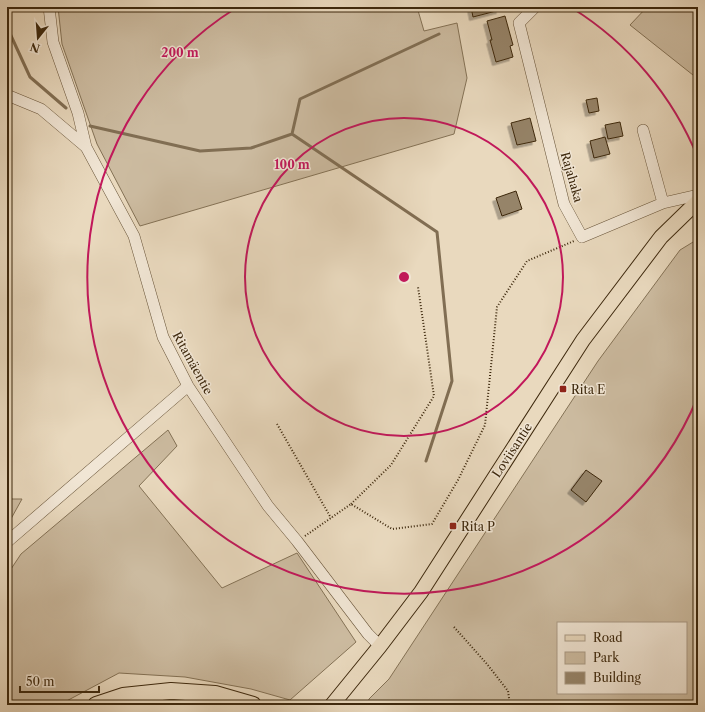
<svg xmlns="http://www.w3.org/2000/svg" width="705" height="712" font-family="'Libre Caslon Text',serif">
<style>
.green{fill:#ccbba0;stroke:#847256;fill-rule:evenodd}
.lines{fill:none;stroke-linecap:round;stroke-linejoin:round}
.stream{stroke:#816e53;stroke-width:3}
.building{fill:#968469;stroke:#3d280d;filter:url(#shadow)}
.minor-casing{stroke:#685439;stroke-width:12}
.major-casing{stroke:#3d280d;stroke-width:16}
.highway-casing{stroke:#3d280d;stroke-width:18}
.path{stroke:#3d280d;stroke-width:2;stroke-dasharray:1 2;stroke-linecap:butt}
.minor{stroke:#f1e6d5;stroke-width:11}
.major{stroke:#e9d9be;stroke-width:14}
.highway{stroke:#e9d9be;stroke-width:16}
.ring{fill:none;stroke:#c2185b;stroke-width:2}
.poi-dot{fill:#8f2418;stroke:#f1e6d5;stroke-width:1.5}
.labels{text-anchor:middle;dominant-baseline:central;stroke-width:3;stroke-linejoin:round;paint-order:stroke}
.street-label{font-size:12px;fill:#3d280d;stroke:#f1e6d5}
.poi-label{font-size:12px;fill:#3d280d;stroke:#f1e6d5;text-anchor:start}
.centre{fill:#c2185b;stroke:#f1e6d5;stroke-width:2}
.ring-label{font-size:12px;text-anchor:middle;font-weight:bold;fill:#c2185b;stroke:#f1e6d5;stroke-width:3;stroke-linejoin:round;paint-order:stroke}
</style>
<defs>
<filter id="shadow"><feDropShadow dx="-3.5" dy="3.5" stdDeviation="0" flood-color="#0004"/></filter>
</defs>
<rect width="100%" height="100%" fill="#e9d9be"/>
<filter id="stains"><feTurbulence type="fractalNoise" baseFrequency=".005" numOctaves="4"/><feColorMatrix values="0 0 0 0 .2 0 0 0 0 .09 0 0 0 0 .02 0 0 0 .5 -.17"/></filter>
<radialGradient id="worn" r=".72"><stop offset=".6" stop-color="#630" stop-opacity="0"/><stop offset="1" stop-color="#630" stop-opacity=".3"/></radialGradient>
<path class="green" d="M58,7H417L424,31L457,23L467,78L454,134L140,226L97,144L62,44Z
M647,7H698V79L630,25Z
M698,239V705H367L369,699L389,679L598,361L680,250ZM558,623H686V693H558Z
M168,430L177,446L139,486L222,588L297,553L356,642L290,700L251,689L185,677L119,673L59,705H7V575L21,554Z
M7,491L12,499H22L7,526Z"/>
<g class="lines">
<path class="stream" d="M7,27L30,77L66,108
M90,126L200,151L251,148L292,134L300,99L439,34
M292,134L437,232L452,381L426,461"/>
</g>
<path class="building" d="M471,7H499L500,10L473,17Z
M505,16L513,45L510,46L513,57L496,62L490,40H492L487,21Z
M597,98L599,111L589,113L586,100Z
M530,118L536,141L517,145L511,123Z
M620,122L623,136L608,139L605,125Z
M605,137L610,154L594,158L590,141Z
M516,191L522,209L502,216L496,198Z
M586,470L602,481L586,502L571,490Z"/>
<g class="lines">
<g class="minor-casing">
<path id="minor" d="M49,7L53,42L78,113L86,147L134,236L163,337L188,386L268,506L297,541L368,634L380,646
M535,7L519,23L564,204L582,237L663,203L698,195
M7,95L41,109L86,147
M643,130L663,203
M7,542L188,386"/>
</g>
<g class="major-casing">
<path id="major" d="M332,705L380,646L421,592L583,340L661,237L698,201"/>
</g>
<g class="highway-casing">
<path id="highway" d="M96,705L123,696L171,691L215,694L253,705"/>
</g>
<path class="path" d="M277,424L331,518
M351,504L391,465L434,396L418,287
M305,536L351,504L392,529L432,524L458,480L485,425L497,307L527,261L574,241
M454,627L487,664L508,691L510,705"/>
<use href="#minor" class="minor"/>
<use href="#major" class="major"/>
<use href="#highway" class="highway"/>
</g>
<g class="ring">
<circle cx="404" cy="277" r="159"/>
<path d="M698 396A317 317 0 1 1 236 8M572 8A317 317 0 0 1 698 158"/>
</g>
<g class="poi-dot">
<rect x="559" y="385" width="8" height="8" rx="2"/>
<rect x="449" y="522" width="8" height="8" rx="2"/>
</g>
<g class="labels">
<g class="street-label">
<text transform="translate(572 177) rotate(74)">Rajahaka</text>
<text transform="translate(193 363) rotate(61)">Ritamäentie</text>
<text transform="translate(512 450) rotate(-57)">Loviisantie</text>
</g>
<g class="poi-label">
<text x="571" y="389">Rita E</text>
<text x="461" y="526">Rita P</text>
</g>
</g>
<circle cx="404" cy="277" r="6" class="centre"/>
<g class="ring-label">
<text x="180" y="57">200 m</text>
<text x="292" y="169">100 m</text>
</g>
<rect width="705" height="712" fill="none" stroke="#e9d9be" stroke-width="24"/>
<rect x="8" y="8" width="689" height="696" fill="none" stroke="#3d280d" stroke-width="2"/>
<rect x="12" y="12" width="681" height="688" fill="none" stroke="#3d280d"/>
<rect x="557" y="622" width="130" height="72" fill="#f1e6d5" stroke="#a99a85"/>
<rect x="565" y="635" width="20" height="6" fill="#e9d9be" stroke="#a99a85"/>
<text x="593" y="642" font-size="12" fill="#3d280d">Road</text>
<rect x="565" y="652" width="20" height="12" fill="#ccbba0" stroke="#a99a85"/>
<text x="593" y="662" font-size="12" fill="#3d280d">Park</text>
<rect x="565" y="672" width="20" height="12" fill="#968469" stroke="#a99a85"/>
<text x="593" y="682" font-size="12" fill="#3d280d">Building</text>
<g transform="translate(38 38) rotate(197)" stroke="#f1e6d5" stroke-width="3" paint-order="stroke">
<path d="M0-3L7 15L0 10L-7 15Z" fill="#3d280d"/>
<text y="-6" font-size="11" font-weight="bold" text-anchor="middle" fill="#3d280d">N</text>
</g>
<path d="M20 686v6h79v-6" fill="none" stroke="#3d280d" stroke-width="2"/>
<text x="26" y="686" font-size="12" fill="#3d280d" stroke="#f1e6d5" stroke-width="3" paint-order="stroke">50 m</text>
<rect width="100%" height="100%" filter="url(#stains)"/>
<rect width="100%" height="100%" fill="url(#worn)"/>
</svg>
